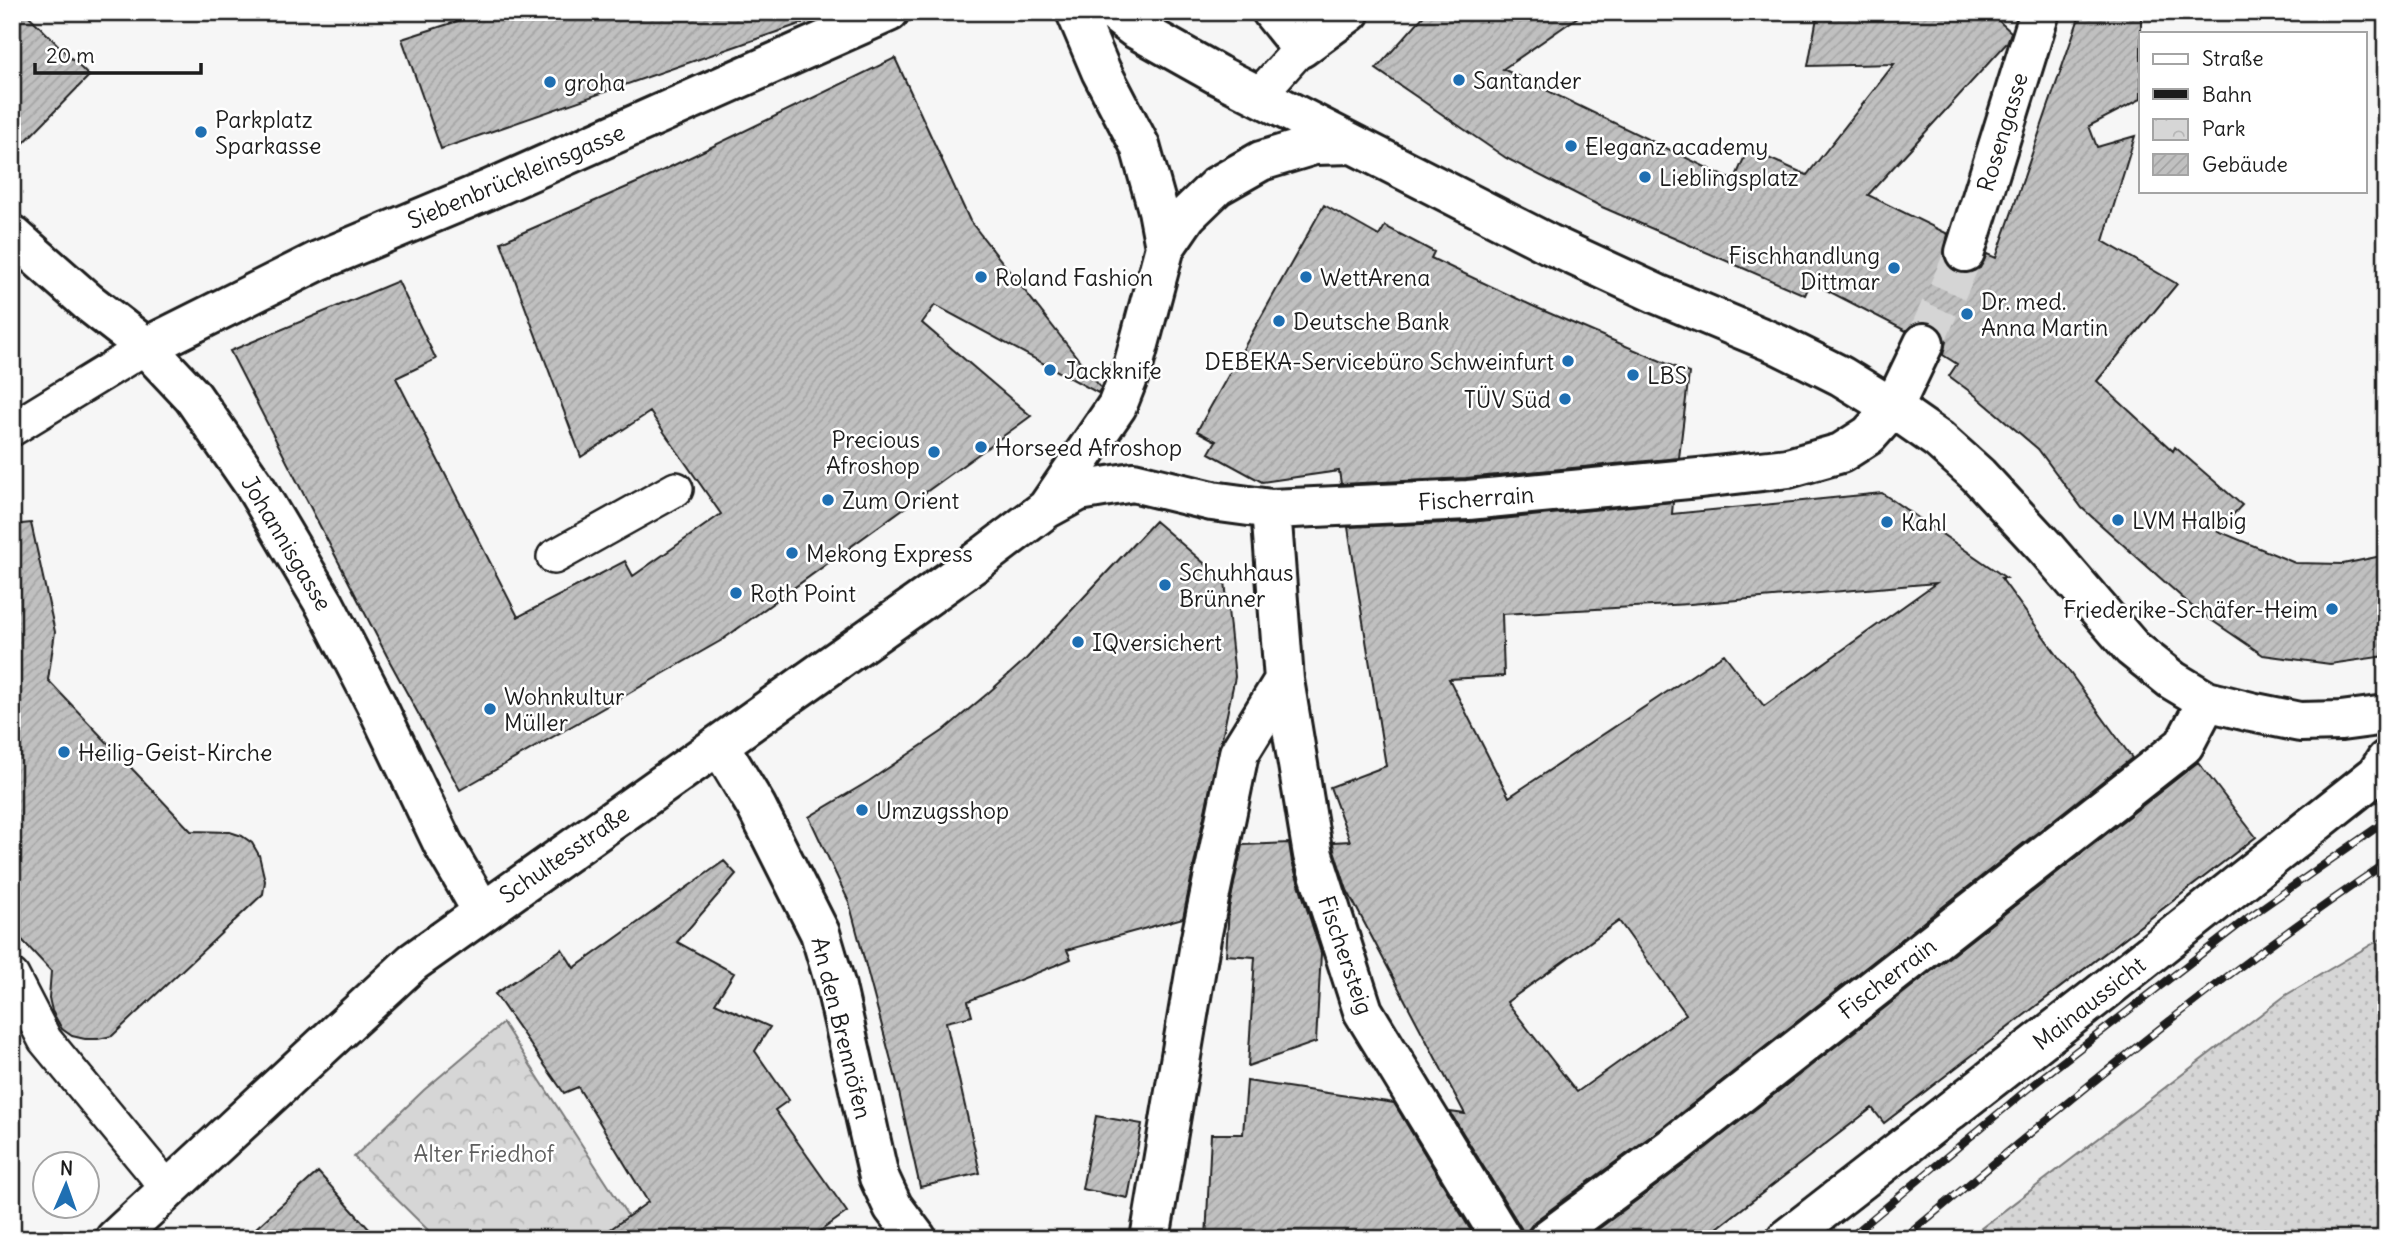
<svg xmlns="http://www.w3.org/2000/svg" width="2398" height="1251" font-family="Delius,sans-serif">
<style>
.grass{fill:url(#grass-dots);stroke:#797979;stroke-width:2}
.park{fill:url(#park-crowns);stroke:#797979;stroke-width:2}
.building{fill:url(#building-hatch);stroke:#1c1c1c;stroke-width:2;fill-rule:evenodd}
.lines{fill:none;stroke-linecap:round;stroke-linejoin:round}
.minor-tunnel{stroke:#d5d5d5;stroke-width:38;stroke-dasharray:38 19;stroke-linecap:butt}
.service-casing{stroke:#1c1c1c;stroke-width:38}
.pedestrian-casing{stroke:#1c1c1c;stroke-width:44}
.minor-casing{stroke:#1c1c1c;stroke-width:44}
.service{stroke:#fff;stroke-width:33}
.pedestrian{stroke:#fff;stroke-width:38}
.minor{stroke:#fff;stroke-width:38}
.rail-casing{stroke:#1c1c1c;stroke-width:8}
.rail{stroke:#fff;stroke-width:5;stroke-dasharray:16;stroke-linecap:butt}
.poi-dot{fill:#1f6fb2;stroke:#fff;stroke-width:2.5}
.labels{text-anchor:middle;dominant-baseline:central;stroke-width:5;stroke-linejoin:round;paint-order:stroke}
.poi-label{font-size:23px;fill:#1c1c1c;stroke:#fff;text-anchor:start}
.street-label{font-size:23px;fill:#1c1c1c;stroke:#fff}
.park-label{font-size:23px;fill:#5d5d5d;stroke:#fff}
</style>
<defs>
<pattern id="grass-dots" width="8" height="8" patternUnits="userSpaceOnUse" patternTransform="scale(1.75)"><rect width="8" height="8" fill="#d6d6d6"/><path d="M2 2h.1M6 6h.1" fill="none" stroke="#b7b7b7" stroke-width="1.8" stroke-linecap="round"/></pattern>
<pattern id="park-crowns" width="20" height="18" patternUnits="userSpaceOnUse" patternTransform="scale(1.75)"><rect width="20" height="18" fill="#d6d6d6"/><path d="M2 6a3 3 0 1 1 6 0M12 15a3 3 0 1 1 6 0" fill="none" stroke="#b7b7b7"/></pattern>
<pattern id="building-hatch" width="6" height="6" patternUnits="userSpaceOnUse" patternTransform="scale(1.75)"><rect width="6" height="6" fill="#c0c0c0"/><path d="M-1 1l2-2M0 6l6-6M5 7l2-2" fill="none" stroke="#a4a4a4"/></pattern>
</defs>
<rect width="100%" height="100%" fill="#f6f6f6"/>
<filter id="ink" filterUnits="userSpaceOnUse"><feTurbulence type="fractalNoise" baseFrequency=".0143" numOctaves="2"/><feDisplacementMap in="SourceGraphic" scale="14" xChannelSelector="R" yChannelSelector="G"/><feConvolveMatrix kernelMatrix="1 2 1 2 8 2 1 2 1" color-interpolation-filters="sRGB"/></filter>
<g filter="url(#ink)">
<path class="grass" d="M2386,936V1239H1967L2286,995Z"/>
<path class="park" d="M503,1023L628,1216L644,1239H437L354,1157L424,1090Z"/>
<path class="building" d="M12,12H25L89,76L12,155Z
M486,12H813L814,19L441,149L402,39Z
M1427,12H1585L1503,69L1734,181L1748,149L1807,175L1894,64L1808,66L1818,12H1989L2011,32L2007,43L1868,195L1948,234L1944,256L1949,266L1958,273H1969L1980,268L1987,254L1996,258L2081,12H2141V99L2089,126L2097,147L2135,136L2103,241L2177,284L2097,381L2173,451L2175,447L2242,505L2218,531L2295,563L2343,564L2386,555V656L2330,664L2263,655L2195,609L2082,508L2038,449L1976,396L1949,376L1957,364L1943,355L1946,341L1942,331L1934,324L1922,321L1912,325L1906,331L1811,282L1805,295L1602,207L1506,158L1376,69Z
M895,58L970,221L1101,388L1098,393L935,305L922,323L1031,416L722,640L460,790L390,662L230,351L398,281L436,359L396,378L518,617L625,561L633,576L721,514L650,412L581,457L501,242L641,181Z
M1324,205L1379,236L1385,226L1434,252L1431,258L1535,307L1689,373L1679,458L1466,478L1341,484L1339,471L1262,482L1209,453L1216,441L1197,431Z
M1882,493L2006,578H2001L2132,758L1662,1128L1535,1221L1528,1230L1527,1239H1524L1521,1228L1450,1112L1465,1114L1347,890L1334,850L1333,842L1350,841L1330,787L1386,766L1348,527L1470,522L1673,502L1672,514ZM1936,583L1764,706L1724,654L1509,797L1449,679L1504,676L1502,614L1690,604ZM1619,921L1686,1014L1577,1092L1507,1002Z
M1155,521L1225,581L1235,677L1222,738L1218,749L1183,918L1067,950L1071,959L968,1001L972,1016L946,1022L980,1173L920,1187L896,1079L849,902L809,817L869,781L943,731L987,694L1026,659Z
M31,523L55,632L48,680L191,831L230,832L242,836L252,843L259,855L265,881L263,894L112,1036L98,1039H85L72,1036L62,1029L52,1011L49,998L51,971L12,929V525Z
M2198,762L2256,837L1884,1123L1872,1108L1703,1239H1585L1688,1162Z
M1289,843L1292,862L1321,953L1316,1042L1248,1066L1255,957L1226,955L1229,908L1242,845Z
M724,861L736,874L677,942L734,973L715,1003L770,1027L755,1051L789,1100L775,1110L847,1212L809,1239H597L648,1202L578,1087L564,1093L495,994L562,949L574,968Z
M1247,1081L1394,1103L1476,1239H1206L1211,1134H1243Z
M1096,1116L1142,1124L1128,1198L1082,1189Z
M318,1172L378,1239H244Z"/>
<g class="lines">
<path class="minor-tunnel" d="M1924,343L1965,252"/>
<g class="service-casing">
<path id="service" d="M1259,95L1301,48
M12,429L146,347
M554,557L676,489
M12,976L45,1040L168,1189"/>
</g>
<g class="pedestrian-casing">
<path id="pedestrian" d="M1272,12L1301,48L1350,12"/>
</g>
<g class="minor-casing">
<path id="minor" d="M1076,12L1101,71L1140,146L1158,210L1165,247
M1113,12L1134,28L1218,75L1549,244L1657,294L1777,344L1841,376L1893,408L1939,440L1978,475L2044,546L2132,648L2172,680L2207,701L2251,712L2300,722L2341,721L2386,715
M12,235L88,302L146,347L193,397L254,485L325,605L376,704L443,844L482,911
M1965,252L2040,12
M146,347L318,261L488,190L889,12
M1047,508L1117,406L1134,363L1165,247L1187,215L1217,186L1261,161L1314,145L1353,144
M1271,509L1284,680L1313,855L1363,1011L1502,1239
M719,745L756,806L820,933L836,987L879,1177L893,1207L917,1239
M115,1239L413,962L976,562L1046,509L1079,491L1133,482L1212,501L1271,509L1468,500L1699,478L1788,468L1841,453L1869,435L1893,408L1924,343
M1150,1239L1201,938L1239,753L1284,680
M1548,1239L1675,1145L2184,745L2207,701
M1786,1239L2104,991L2377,774L2386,760"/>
</g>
<use href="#service" class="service"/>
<use href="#pedestrian" class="pedestrian"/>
<use href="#minor" class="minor"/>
<g class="rail-casing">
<path id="rail" d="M1848,1239L2030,1087L2249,917L2386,821
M1903,1239C2060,1108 2217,976 2386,863"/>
</g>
<use href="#rail" class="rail"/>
</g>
</g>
<g class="poi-dot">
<circle cx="1459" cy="80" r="7"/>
<circle cx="550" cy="82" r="7"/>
<circle cx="201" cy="132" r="7"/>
<circle cx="1571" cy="146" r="7"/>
<circle cx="1645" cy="177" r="7"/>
<circle cx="1894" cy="268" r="7"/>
<circle cx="981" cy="277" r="7"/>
<circle cx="1306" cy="277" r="7"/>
<circle cx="1967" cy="314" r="7"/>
<circle cx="1279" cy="321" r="7"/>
<circle cx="1568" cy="361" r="7"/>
<circle cx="1050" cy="370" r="7"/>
<circle cx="1633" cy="375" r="7"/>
<circle cx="1565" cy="399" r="7"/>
<circle cx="981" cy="447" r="7"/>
<circle cx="934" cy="452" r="7"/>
<circle cx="828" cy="500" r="7"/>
<circle cx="2118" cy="520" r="7"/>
<circle cx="1887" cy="522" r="7"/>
<circle cx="792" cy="553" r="7"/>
<circle cx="1165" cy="585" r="7"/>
<circle cx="736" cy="593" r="7"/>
<circle cx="2332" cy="609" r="7"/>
<circle cx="1078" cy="642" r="7"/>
<circle cx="490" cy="709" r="7"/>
<circle cx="64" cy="752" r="7"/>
<circle cx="862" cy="810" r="7"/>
</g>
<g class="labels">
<g class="poi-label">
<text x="1473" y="80">Santander</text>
<text x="564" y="82">groha</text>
<text x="215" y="119">Parkplatz<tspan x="215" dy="26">Sparkasse</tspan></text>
<text x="1585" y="146">Eleganz academy</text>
<text x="1659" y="177">Lieblingsplatz</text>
<text x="1880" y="255" text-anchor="end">Fischhandlung<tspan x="1880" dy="26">Dittmar</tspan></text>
<text x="995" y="277">Roland Fashion</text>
<text x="1320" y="277">WettArena</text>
<text x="1981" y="301">Dr. med.<tspan x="1981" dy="26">Anna Martin</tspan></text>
<text x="1293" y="321">Deutsche Bank</text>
<text x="1554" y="361" text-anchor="end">DEBEKA-Servicebüro Schweinfurt</text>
<text x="1064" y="370">Jackknife</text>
<text x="1647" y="375">LBS</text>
<text x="1551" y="399" text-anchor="end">TÜV Süd</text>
<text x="920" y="439" text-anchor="end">Precious<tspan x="920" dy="26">Afroshop</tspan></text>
<text x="995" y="447">Horseed Afroshop</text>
<text x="842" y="500">Zum Orient</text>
<text x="2132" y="520">LVM Halbig</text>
<text x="1901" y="522">Kahl</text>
<text x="806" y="553">Mekong Express</text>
<text x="1179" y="572">Schuhhaus<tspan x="1179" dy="26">Brünner</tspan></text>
<text x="750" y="593">Roth Point</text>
<text x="2318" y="609" text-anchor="end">Friederike-Schäfer-Heim</text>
<text x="1092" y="642">IQversichert</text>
<text x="504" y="696">Wohnkultur<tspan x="504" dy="26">Müller</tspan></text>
<text x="78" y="752">Heilig-Geist-Kirche</text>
<text x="876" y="810">Umzugsshop</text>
</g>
<g class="street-label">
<text transform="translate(2002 132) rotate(-73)">Rosengasse</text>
<text transform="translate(516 176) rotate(-23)">Siebenbrückleinsgasse</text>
<text transform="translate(1476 498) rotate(-4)">Fischerrain</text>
<text transform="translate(287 543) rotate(59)">Johannisgasse</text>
<text transform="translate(564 854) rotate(-35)">Schultesstraße</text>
<text transform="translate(1346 955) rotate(71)">Fischersteig</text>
<text transform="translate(1887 978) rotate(-38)">Fischerrain</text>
<text transform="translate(2089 1003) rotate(-38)">Mainaussicht</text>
<text transform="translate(842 1028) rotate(76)">An den Brennöfen</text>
</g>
<g class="park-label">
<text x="484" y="1153">Alter Friedhof</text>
</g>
</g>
<rect width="2398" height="1251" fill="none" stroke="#fff" stroke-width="42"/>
<rect x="21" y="21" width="2356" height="1209" fill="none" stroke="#1c1c1c" stroke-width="2.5" filter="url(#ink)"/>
<rect x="2139" y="32" width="228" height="161" fill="#ffffff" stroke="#a4a4a4" stroke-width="2"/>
<rect x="2153" y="54" width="35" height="10" fill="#ffffff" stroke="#a4a4a4" stroke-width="2"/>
<text x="2202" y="66" font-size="21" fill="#1c1c1c">Straße</text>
<rect x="2153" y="89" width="35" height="10" fill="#1c1c1c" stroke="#a4a4a4" stroke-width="2"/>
<text x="2202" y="102" font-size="21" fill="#1c1c1c">Bahn</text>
<rect x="2153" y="119" width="35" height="21" fill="url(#park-crowns)" stroke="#a4a4a4" stroke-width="2"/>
<text x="2202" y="136" font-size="21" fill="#1c1c1c">Park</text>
<rect x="2153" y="154" width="35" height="21" fill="url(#building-hatch)" stroke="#a4a4a4" stroke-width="2"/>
<text x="2202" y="172" font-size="21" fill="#1c1c1c">Gebäude</text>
<g transform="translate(66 1185) rotate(2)"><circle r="33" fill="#ffffff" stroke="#a4a4a4" stroke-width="2"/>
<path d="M0-5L12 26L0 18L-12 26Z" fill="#1f6fb2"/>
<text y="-10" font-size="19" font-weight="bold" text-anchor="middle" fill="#1c1c1c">N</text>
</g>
<path d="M35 63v10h166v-10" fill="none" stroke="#1c1c1c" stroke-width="3.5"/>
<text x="46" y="63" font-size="21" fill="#1c1c1c" stroke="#ffffff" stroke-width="5" paint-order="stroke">20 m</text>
</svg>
